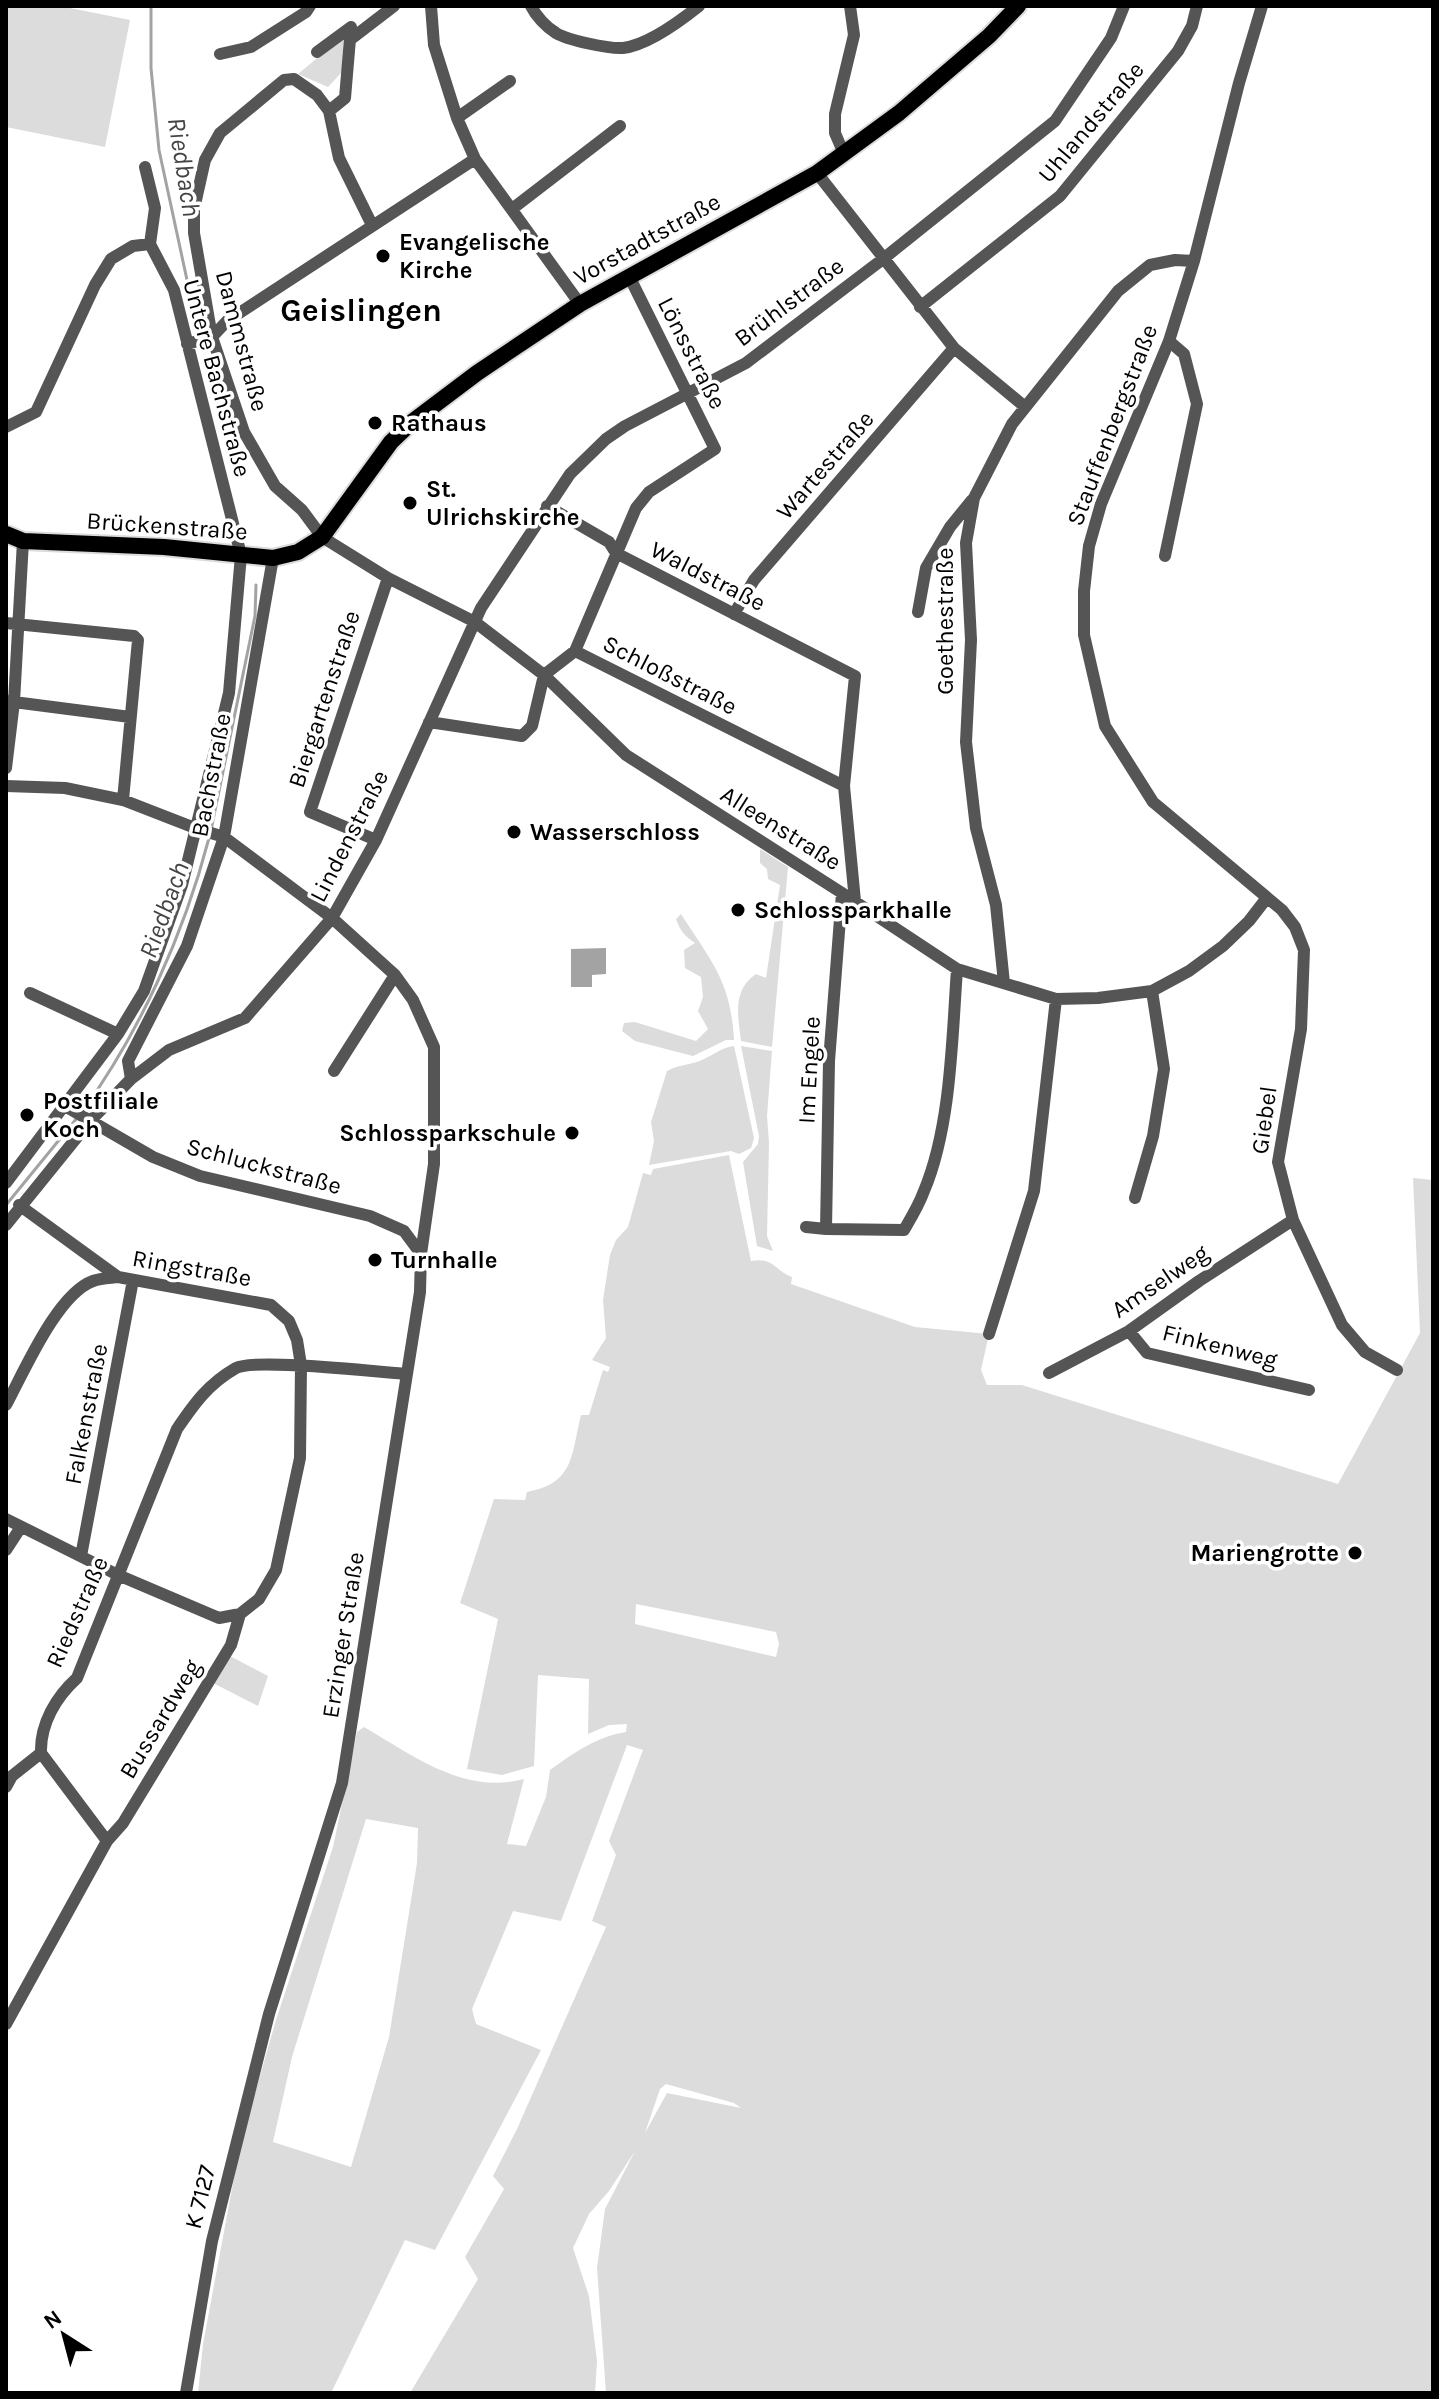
<svg xmlns="http://www.w3.org/2000/svg" width="1439" height="2399" font-family="Karla,sans-serif">
<style>
.green{fill:#dcdcdc;fill-rule:evenodd}
.water{fill:#a3a3a3}
.lines{fill:none;stroke-linecap:round;stroke-linejoin:round}
.stream{stroke:#a3a3a3;stroke-width:3}
.major-casing{stroke:#dbdbdb;stroke-width:20}
.minor{stroke:#555;stroke-width:12}
.major{stroke:#000;stroke-width:16}
.poi-dot{fill:#000;stroke:#fff;stroke-width:3}
.labels{text-anchor:middle;dominant-baseline:central;stroke-width:7;stroke-linejoin:round;paint-order:stroke}
.street-label{font-size:24px;fill:#000;stroke:#fff}
.poi-label{font-size:24px;font-weight:bold;fill:#000;stroke:#fff;text-anchor:start}
.water-label{font-size:26px;font-style:italic;fill:#444;stroke:#fff}
.district-label{font-size:32px;font-weight:bold;fill:#000;stroke:#fff}
</style>
<rect width="100%" height="100%" fill="#fff"/>
<path class="green" d="M6,6H60L130,20L105,147L6,127Z
M344,36L342,72L328,87L298,74Z
M760,849L788,867L772,1047L741,1041C738,1016 732,990 756,974L766,978L780,885L768,879L767,869L760,863Z
M681,914C711,961 731,981 734,1040H726L693,1056L635,1041L622,1031L624,1023L635,1022L696,1041L708,1029L698,1011L703,997L701,977L685,968L684,950L695,943C685,936 680,931 676,919Z
M734,1046L754,1138L751,1148L739,1154L731,1151L649,1165L654,1141L651,1122L667,1071C679,1064 693,1065 704,1059C715,1054 723,1047 734,1046Z
M741,1046L772,1051L767,1116L769,1143L767,1236L773,1251L757,1246L743,1162L758,1144L759,1136Z
M729,1155L751,1261C774,1257 775,1271 792,1277L791,1284L915,1327L989,1334L981,1370L987,1385H1022L1338,1484L1420,1333L1413,1178L1433,1180V2393H606L597,2268L605,2209L635,2151L609,2191L589,2214L573,2248L589,2296L597,2361L595,2393H410L478,2279L465,2257L504,2189L493,2176L517,2129L606,1927L592,1921L616,1855L609,1841L643,1750L627,1745L561,1921L513,1911L472,2009L476,2024L541,2050L435,2250L405,2240L331,2393H198L203,2344L240,2146L276,2020L333,1847L357,1732L364,1727C414,1756 464,1795 524,1779L507,1844L526,1846L546,1797L550,1770C575,1752 596,1737 626,1732L627,1724L609,1725L588,1734L589,1679L538,1675L534,1766L502,1775L467,1769L498,1619L460,1603L494,1499L525,1500L527,1492C575,1483 571,1455 581,1415H589L603,1370L608,1372L610,1367L592,1360L606,1338L603,1300L610,1255L616,1240L628,1227L643,1173L651,1175L653,1169ZM636,1604L776,1632L779,1644L776,1657L635,1624ZM366,1819L418,1828L417,1863L389,2037L351,2167L273,2142L292,2057ZM666,2084L734,2103L741,2108L667,2093L645,2133L660,2089Z
M228,1655L268,1676L258,1706L213,1683Z"/>
<path class="water" d="M606,948V974L592,975V987H571V949Z"/>
<g class="lines">
<path class="stream" d="M151,6V68L159,150L198,331
M211,830L255,616L256,585
M82,1112C140,1032 184,934 209,838
M6,1205L77,1118"/>
<g class="major-casing">
<path id="major" d="M6,534L23,541L164,547L273,558L298,552L322,537L391,442L412,422L477,373L580,304L817,173L899,113L989,36L1018,6"/>
</g>
<path class="minor" d="M431,6L434,45L457,118L475,159L580,304
M531,6C536,16 546,27 556,33C567,40 609,49 623,48C648,45 679,22 699,6
M1262,6L1239,83L1194,261L1169,341L1101,504L1089,546L1084,591V635L1105,726L1153,802L1282,910L1295,927L1304,950L1301,1029L1278,1162L1293,1220L1342,1325L1365,1352L1397,1370
M351,39L394,6
M317,52L351,27
M220,54L251,47L306,12L310,6
M329,111L345,98L351,27
M457,118L510,81
M844,154L835,133V114L854,35L850,6
M817,173L954,348L1024,406
M512,209L620,126
M372,225L339,158L329,111L317,95L294,79L284,80L220,133L205,160L194,209V233L212,337L244,432L275,486L302,510L322,537L388,578L475,622L544,675L626,755L842,893L957,969L1056,999L1098,998L1152,991L1189,971L1223,946L1249,921L1266,899
M920,307L1060,196L1178,51L1192,26L1197,6
M187,344L212,337L227,321L475,159
M6,427L36,412L95,285L111,259L133,246L150,244
M547,506L609,542L616,553L855,676L844,786L855,901
M1165,556L1197,404L1184,354L1169,341
M918,612L926,568L950,527L972,500
M734,614L754,580L954,348
M6,623L134,636L138,640L123,800
M575,651L844,786
M544,675L575,651L636,508L649,492L715,449L629,276
M6,701L130,717
M429,722L522,736L532,726L544,675
M6,768L14,702L23,541
M6,786L65,788L123,800L195,828L224,837L332,918L395,975L413,1000L434,1047V1164L421,1254L420,1292L342,1783L269,2014L212,2241L186,2393
M376,840L310,812L388,578
M1004,983L996,905L976,828L966,742L971,640L966,543L974,498L1012,424L1118,291L1150,265L1175,260L1194,261
M30,993L118,1034
M334,1071L395,975
M131,1079L128,1061L187,946L224,837L273,558
M65,1106L153,1157L200,1176L370,1216L404,1231L421,1254
M6,1183L118,1034L144,991L182,885L229,693L241,555L174,290L150,244L155,208L145,167
M1135,1198L1153,1136L1164,1069L1152,991
M19,1205L118,1277
M6,1225L91,1120L131,1079L169,1050L245,1018L332,918L376,840L481,608L570,474L606,439L625,426L746,363L883,259L1055,121L1111,38L1124,6
M806,1227L826,1229L829,1061L842,893
M826,1229L904,1230C911,1218 919,1205 924,1191C951,1127 952,1039 957,969
M1129,1331L1147,1353L1309,1390
M989,1334L1034,1191L1056,999
M1049,1373L1129,1331L1199,1281L1293,1220
M6,1405C24,1372 57,1294 93,1281C101,1278 111,1278 118,1277L271,1305L289,1321L297,1340L301,1365L300,1458L276,1570L259,1599L240,1614L219,1618L118,1575L6,1519
M6,1550L21,1527
M81,1556L133,1280
M6,1787L12,1776L41,1753
M107,1841L123,1823L231,1645L240,1614
M6,2024L107,1841L41,1753C40,1724 56,1697 77,1678L177,1429C194,1404 208,1384 236,1368C255,1358 379,1372 407,1374"/>
<use href="#major" class="major"/>
</g>
<g class="poi-dot">
<circle cx="383" cy="256" r="8"/>
<circle cx="375" cy="423" r="8"/>
<circle cx="410" cy="503" r="8"/>
<circle cx="514" cy="832" r="8"/>
<circle cx="738" cy="910" r="8"/>
<circle cx="27" cy="1115" r="8"/>
<circle cx="572" cy="1133" r="8"/>
<circle cx="375" cy="1260" r="8"/>
<circle cx="1355" cy="1553" r="8"/>
</g>
<g class="labels">
<g class="street-label">
<text transform="translate(1091 122) rotate(-50)">Uhlandstraße</text>
<text transform="translate(647 239) rotate(-29)">Vorstadtstraße</text>
<text transform="translate(789 302) rotate(-37)">Brühlstraße</text>
<text transform="translate(242 341) rotate(75)">Dammstraße</text>
<text transform="translate(692 353) rotate(63)">Lönsstraße</text>
<text transform="translate(217 378) rotate(75)">Untere Bachstraße</text>
<text transform="translate(1112 425) rotate(-69)">Stauffenbergstraße</text>
<text transform="translate(825 465) rotate(-49)">Wartestraße</text>
<text transform="translate(167 526) rotate(4)">Brückenstraße</text>
<text transform="translate(708 576) rotate(27)">Waldstraße</text>
<text transform="translate(945 621) rotate(-90)">Goethestraße</text>
<text transform="translate(670 675) rotate(27)">Schloßstraße</text>
<text transform="translate(324 699) rotate(-72)">Biergartenstraße</text>
<text transform="translate(211 775) rotate(-79)">Bachstraße</text>
<text transform="translate(781 828) rotate(32)">Alleenstraße</text>
<text transform="translate(349 836) rotate(-63)">Lindenstraße</text>
<text transform="translate(809 1070) rotate(-87)">Im Engele</text>
<text transform="translate(1264 1120) rotate(-82)">Giebel</text>
<text transform="translate(264 1166) rotate(15)">Schluckstraße</text>
<text transform="translate(192 1268) rotate(10)">Ringstraße</text>
<text transform="translate(1160 1281) rotate(-34)">Amselweg</text>
<text transform="translate(1220 1346) rotate(14)">Finkenweg</text>
<text transform="translate(86 1414) rotate(-79)">Falkenstraße</text>
<text transform="translate(77 1612) rotate(-66)">Riedstraße</text>
<text transform="translate(343 1635) rotate(-81)">Erzinger Straße</text>
<text transform="translate(160 1719) rotate(-59)">Bussardweg</text>
<text transform="translate(200 2197) rotate(-76)">K 7127</text>
</g>
<g class="poi-label">
<text x="399" y="242">Evangelische<tspan x="399" dy="28">Kirche</tspan></text>
<text x="391" y="423">Rathaus</text>
<text x="426" y="489">St.<tspan x="426" dy="28">Ulrichskirche</tspan></text>
<text x="530" y="832">Wasserschloss</text>
<text x="754" y="910">Schlossparkhalle</text>
<text x="43" y="1101">Postfiliale<tspan x="43" dy="28">Koch</tspan></text>
<text x="556" y="1133" text-anchor="end">Schlossparkschule</text>
<text x="391" y="1260">Turnhalle</text>
<text x="1339" y="1553" text-anchor="end">Mariengrotte</text>
</g>
<g class="water-label">
<text transform="translate(184 167) rotate(81)">Riedbach</text>
<text transform="translate(164 910) rotate(-70)">Riedbach</text>
</g>
<g class="district-label">
<text x="361" y="310">Geislingen</text>
</g>
</g>
<rect width="1439" height="2399" fill="none" stroke="#000000" stroke-width="16"/>
<g transform="translate(64 2335) rotate(324)" stroke="#ffffff" stroke-width="6" paint-order="stroke">
<path d="M0-6L14 30L0 20L-14 30Z" fill="#000000"/>
<text y="-12" font-size="22" font-weight="bold" text-anchor="middle" fill="#000000">N</text>
</g>
</svg>
